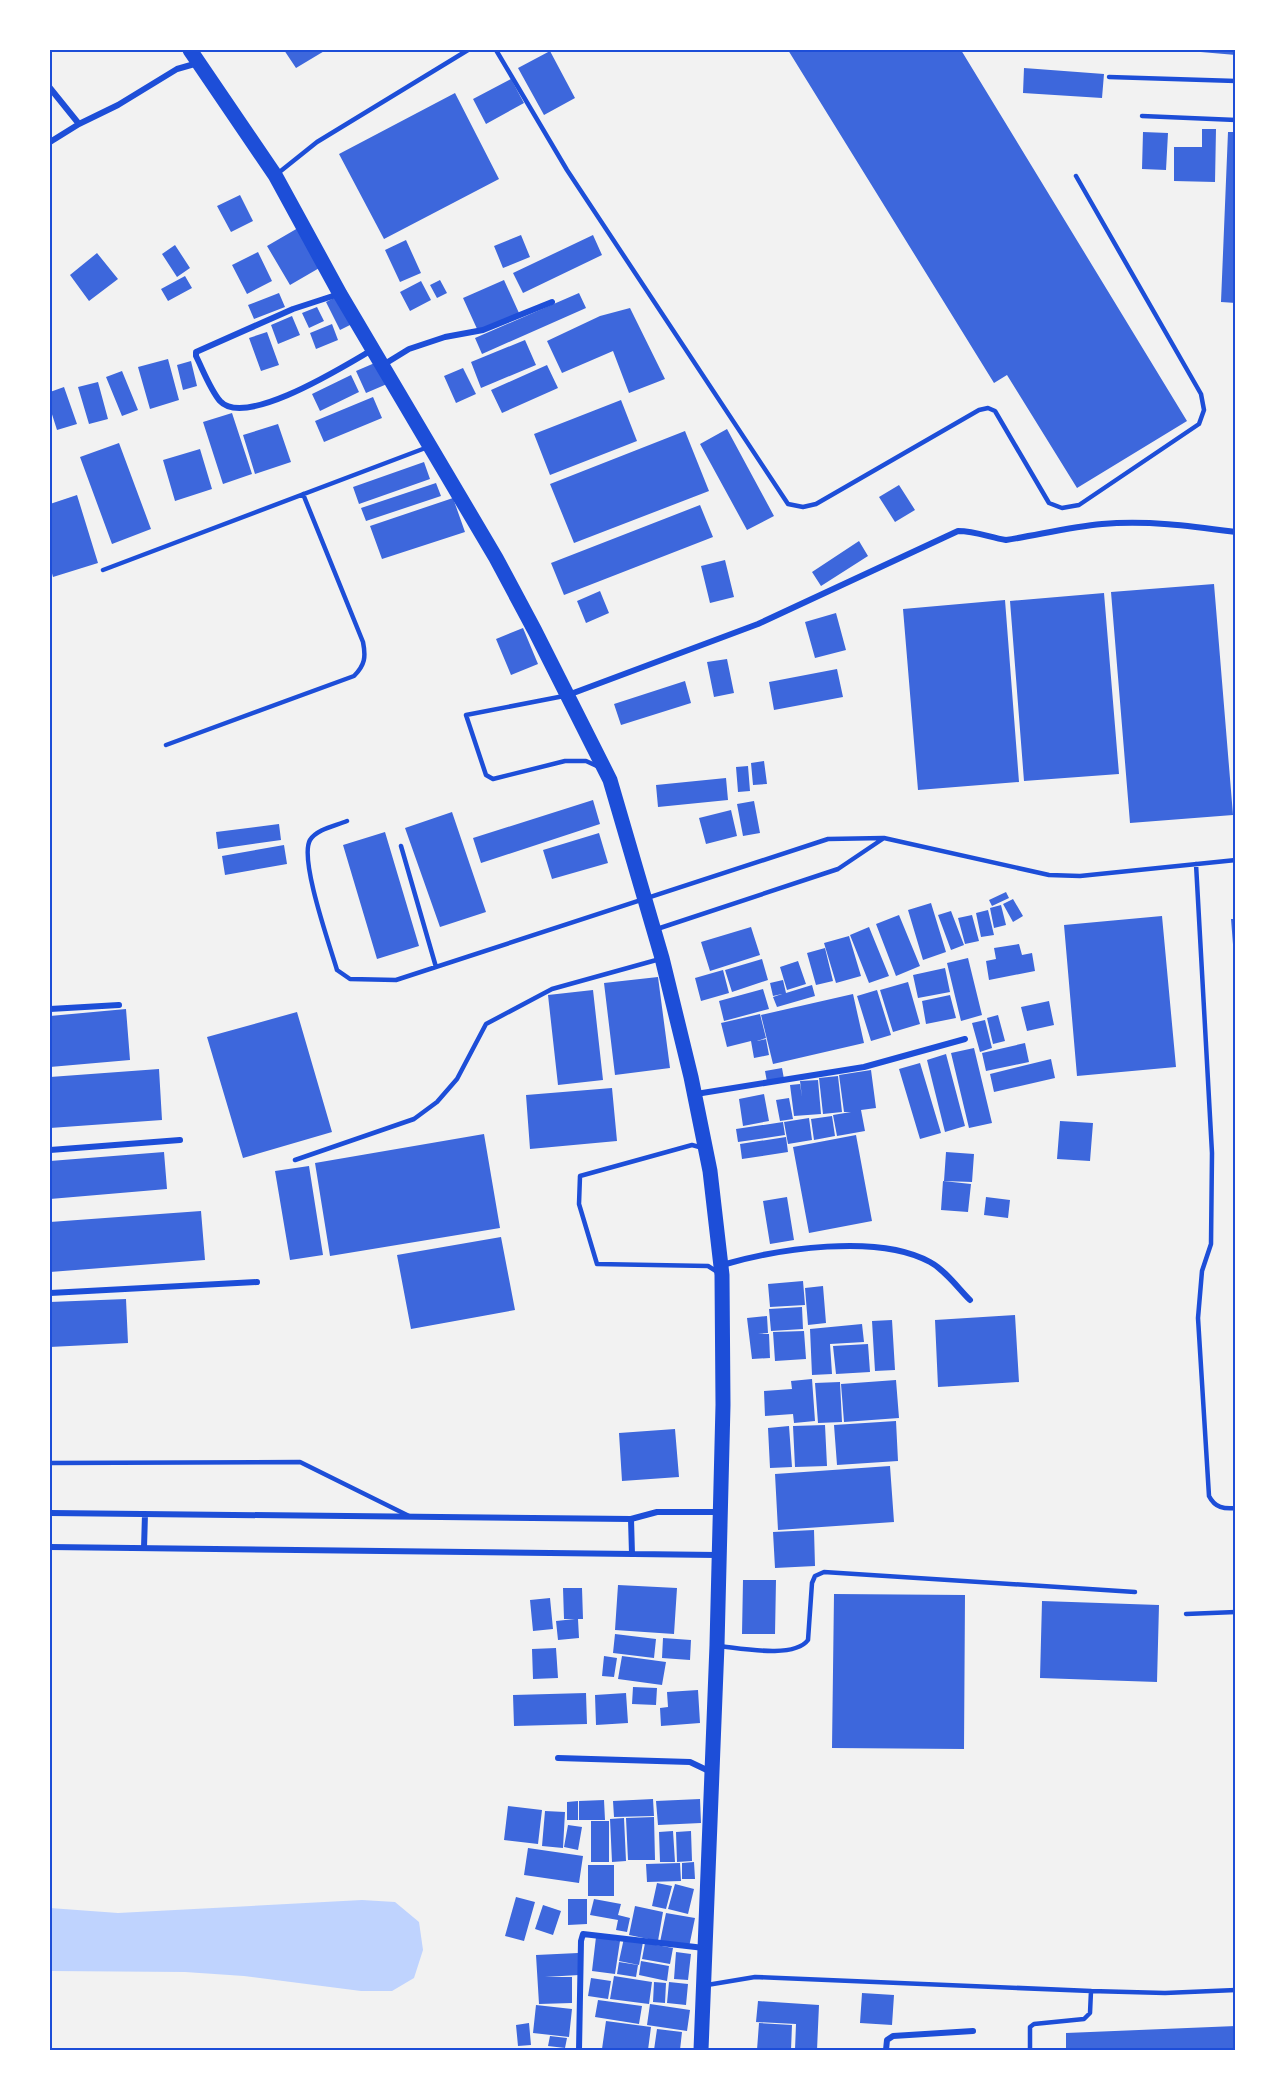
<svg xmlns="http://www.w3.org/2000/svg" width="1285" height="2100" font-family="'DejaVu Sans',sans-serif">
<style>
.water{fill:#bfd3fe}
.building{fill:#3d67dc}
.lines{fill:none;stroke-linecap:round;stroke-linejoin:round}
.service{stroke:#1d4ed8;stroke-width:4.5}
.minor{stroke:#1d4ed8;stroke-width:6}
.primary{stroke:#1d4ed8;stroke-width:15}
.neatline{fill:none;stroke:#1d4ed8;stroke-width:2}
</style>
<rect width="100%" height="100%" fill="#f2f2f2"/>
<path class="water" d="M362,1900L395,1902L419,1922L423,1950L414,1978L392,1991H361L244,1976L185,1972L50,1971V1908L118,1913Z"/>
<path class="building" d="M284,50H326L296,68Z
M788,50H961L1187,421L1077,488L1007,375L994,383Z
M1189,50H1236V55L1189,51Z
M550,51L575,98L544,115L518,68Z
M1024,68L1104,74L1102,98L1023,93Z
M511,79L524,103L486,124L473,99Z
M455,93L499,179L384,239L339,154Z
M1202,129H1216L1215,182L1174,181V147H1202Z
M1143,132L1168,133L1166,170L1142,169Z
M1228,132H1236V303L1221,302Z
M240,195L253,221L231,232L217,206Z
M298,228L321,267L290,285L267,246Z
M521,235L530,257L503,268L494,246Z
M593,235L602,255L523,293L513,273Z
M406,240L421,273L400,282L385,250Z
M175,245L190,268L177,277L162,254Z
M258,252L272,281L247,294L232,265Z
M97,253L118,279L89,301L70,275Z
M185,276L192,288L168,301L161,289Z
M440,280L447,293L437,298L430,285Z
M504,280L519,313L478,331L463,298Z
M421,281L431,300L410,311L400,292Z
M279,293L285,307L254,319L248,305Z
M579,293L586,308L482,354L475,338Z
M338,296L352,324L340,330L326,302Z
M317,307L324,321L309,328L302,313Z
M630,308L665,379L629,393L613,351L562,373L547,341L600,316Z
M292,316L300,335L278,344L271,325Z
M332,324L338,340L316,349L310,333Z
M267,332L279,365L261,371L249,338Z
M525,340L536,365L481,388L471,362Z
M168,359L179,400L150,409L138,367Z
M191,361L197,386L183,390L177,365Z
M377,362L387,384L366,393L356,371Z
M547,365L558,388L502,413L491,390Z
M463,368L476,394L456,403L444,376Z
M122,371L138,410L122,416L106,377Z
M351,375L359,392L320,411L312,394Z
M98,382L108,419L89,424L78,387Z
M64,387L77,424L57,430L50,408V392Z
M373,397L382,418L324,442L315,421Z
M621,400L637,441L550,475L534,434Z
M232,413L252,474L223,484L203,422Z
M278,424L291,462L255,474L243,435Z
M727,429L774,516L747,530L700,444Z
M685,431L709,491L574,543L550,484Z
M119,443L151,529L112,544L80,457Z
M200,449L212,489L175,501L163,460Z
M424,462L430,479L359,504L353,487Z
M436,483L441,496L366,521L361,508Z
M899,485L915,510L895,522L879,497Z
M77,495L98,563L53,577L50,566V504Z
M453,498L465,532L382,559L370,526Z
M700,505L713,537L564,595L551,563Z
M859,541L868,556L821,586L812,572Z
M725,560L734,597L710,603L701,566Z
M1214,584L1233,815L1130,823L1111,592Z
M600,591L609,613L586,623L577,601Z
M1104,593L1119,774L1024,781L1010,601Z
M1005,600L1019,782L918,790L903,609Z
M836,613L846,650L815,658L805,622Z
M523,628L538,664L511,675L496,639Z
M727,659L734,693L714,697L707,662Z
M837,669L843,697L774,710L769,682Z
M685,681L691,703L621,725L614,704Z
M764,761L767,784L753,785L751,763Z
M748,766L750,791L738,792L736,767Z
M726,778L728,800L658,807L656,785Z
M593,800L600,824L481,863L473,838Z
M754,801L760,833L743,836L737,804Z
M731,810L737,836L706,844L699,818Z
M452,812L486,912L440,927L405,828Z
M279,824L281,840L218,849L216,832Z
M385,832L419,946L377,959L343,845Z
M599,833L608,863L552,879L543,850Z
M284,845L287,864L225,875L222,856Z
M1006,892L1009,898L992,906L989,900Z
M1013,899L1023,916L1013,922L1003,904Z
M931,903L946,952L923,960L908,910Z
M1001,905L1006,925L994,928L990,908Z
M988,910L994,935L981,937L976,913Z
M951,911L964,945L951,950L938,915Z
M899,915L920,966L896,976L876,924Z
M972,915L979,941L965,944L958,918Z
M1162,916L1176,1067L1077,1076L1064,925Z
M1231,919H1236V957H1234Z
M751,927L760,955L710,971L701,942Z
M869,927L889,976L869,983L850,935Z
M849,936L861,976L836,983L824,943Z
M1019,944L1022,955L1032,953L1035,971L989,980L986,961L996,959L994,948Z
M825,948L833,981L816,985L807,953Z
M968,958L982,1015L961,1021L947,963Z
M762,959L768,980L732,992L725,970Z
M798,961L806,984L787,990L780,967Z
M945,968L950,992L918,998L913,975Z
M723,970L729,993L701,1001L695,978Z
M658,977L670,1068L615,1075L604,983Z
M783,980L786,993L812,985L815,996L777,1007L773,997L782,994L773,996L770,983Z
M908,982L920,1024L893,1032L880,990Z
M763,989L769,1009L724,1021L719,1001Z
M593,990L603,1080L558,1085L548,995Z
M877,990L891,1035L871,1041L857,996Z
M853,994L864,1043L773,1064L761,1015Z
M950,995L956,1018L926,1024L922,1001Z
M1049,1001L1054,1025L1027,1031L1021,1007Z
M126,1009L130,1060L50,1067V1016Z
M297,1012L332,1132L243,1158L207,1037Z
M760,1014L766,1038L757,1041L766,1039L769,1055L754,1058L751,1041L727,1047L721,1023Z
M998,1015L1005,1041L993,1044L987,1018Z
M985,1020L992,1048L980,1052L972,1023Z
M1025,1043L1029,1062L986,1071L982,1053Z
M974,1048L992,1123L969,1128L951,1053Z
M946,1054L965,1126L945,1132L927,1060Z
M1051,1059L1055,1078L994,1092L990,1074Z
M920,1063L941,1133L920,1139L899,1069Z
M782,1068L784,1079L767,1082L765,1071Z
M159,1069L162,1120L50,1128V1077Z
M871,1070L876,1108L861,1110L865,1131L837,1136L833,1115L851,1112H844L839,1075Z
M838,1076L842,1112L823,1114L819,1078Z
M818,1080L821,1114L794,1116L790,1085L800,1084L802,1097L800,1081Z
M612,1088L617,1141L530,1149L526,1095Z
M764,1094L769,1121L743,1126L739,1099Z
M789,1098L793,1119L780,1121L776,1100Z
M832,1116L835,1136L814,1140L811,1119Z
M809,1118L812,1140L788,1144L784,1122Z
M1060,1121L1093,1123L1090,1161L1057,1159Z
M783,1122L785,1135L738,1142L736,1129Z
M484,1134L500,1228L330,1256L315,1163Z
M856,1135L872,1221L809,1233L793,1147Z
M786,1137L788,1152L742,1159L740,1144Z
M164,1152L167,1189L50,1199V1161Z
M946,1152L974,1154L972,1182L944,1181Z
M309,1166L323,1255L290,1260L275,1171Z
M943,1181L971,1184L968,1212L941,1210Z
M787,1197L794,1240L770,1244L763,1201Z
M986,1197L1010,1200L1008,1218L984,1215Z
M201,1211L205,1260L50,1272V1222Z
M501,1237L515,1310L411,1329L397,1255Z
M803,1281L805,1305L770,1307L768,1284Z
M823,1286L826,1323L808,1325L805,1288Z
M126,1299L128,1343L50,1347V1302Z
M802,1307L803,1329L771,1331L769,1309Z
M1015,1315L1019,1382L938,1387L935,1320Z
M767,1316L768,1333L758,1334H769L770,1358L752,1359L747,1318Z
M892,1320L895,1370L875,1371L872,1321Z
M862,1324L864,1342L830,1344L832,1374L812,1375L810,1329Z
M804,1331L806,1359L775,1361L773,1332Z
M868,1344L870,1372L836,1374L833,1346Z
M812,1379L815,1421L794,1423L793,1414L765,1416L764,1391L792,1389L791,1381Z
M896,1380L899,1418L844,1422L841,1384Z
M840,1382L842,1422L818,1423L815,1383Z
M896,1421L898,1461L837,1465L834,1425Z
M825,1425L827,1466L795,1467L793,1426Z
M789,1426L792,1467L770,1468L768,1428Z
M675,1429L679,1477L622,1481L619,1433Z
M890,1466L894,1522L778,1530L775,1474Z
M814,1530L815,1566L775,1568L773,1532Z
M743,1580H776L775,1634H742Z
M618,1585L677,1588L674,1634L615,1630Z
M563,1588H582L583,1619H578L579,1638L558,1640L556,1621L575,1619H564Z
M834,1594L965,1595L964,1749L832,1748Z
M550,1598L553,1629L533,1631L530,1600Z
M1042,1601L1159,1605L1157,1682L1040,1678Z
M615,1634L656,1639L654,1658L613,1653Z
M663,1638L691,1640L690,1660L662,1658Z
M556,1648L558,1678L533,1679L532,1649Z
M604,1656L617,1658L614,1677L602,1676Z
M622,1656L666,1662L662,1685L618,1679Z
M633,1687L657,1688L656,1705L632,1704Z
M698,1690L700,1723L661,1726L660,1708L668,1707L667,1692Z
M586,1693L587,1724L514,1726L513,1695Z
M626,1693L628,1723L596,1725L595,1695Z
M653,1799L654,1816L614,1817L613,1801Z
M700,1799L701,1823L658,1825L656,1801Z
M604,1800L605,1820H579V1801Z
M578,1801V1820H567V1802Z
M508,1806L542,1810L538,1844L504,1840Z
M545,1811L565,1812L563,1848L542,1846Z
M654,1817L655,1860H628L626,1818Z
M624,1818L626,1861L612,1862L610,1819Z
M591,1821H609V1862H591Z
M568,1825L582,1827L578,1850L564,1847Z
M673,1831L675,1862H660L659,1832Z
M691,1831L692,1861L677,1862L676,1832Z
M528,1848L583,1856L579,1883L524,1875Z
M694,1862L695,1879H682V1863Z
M680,1863L681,1881L647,1882L646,1864Z
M588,1865H614V1896H588Z
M657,1883L672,1886L666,1909L652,1906Z
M675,1884L694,1889L688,1914L668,1909Z
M516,1897L535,1902L524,1941L505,1936Z
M568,1899H587V1924L568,1925Z
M594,1899L621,1904L618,1915L630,1918L627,1932L616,1930L618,1920L590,1915Z
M543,1905L561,1911L553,1935L535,1929Z
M635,1906L663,1912L658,1941L629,1935Z
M666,1913L695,1918L689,1947L660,1942Z
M596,1937L620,1941L615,1974L592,1971Z
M624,1938L643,1942L639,1965L619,1961Z
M645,1943L673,1948L670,1964L642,1959Z
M676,1952L691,1954L688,1980L674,1979Z
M578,1953L579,1975L545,1977H572V2003L539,2004L536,1955Z
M641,1961L669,1966L667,1981L639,1975Z
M619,1962L638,1965L636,1977L617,1974Z
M614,1976L652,1982L649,2004L610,1999Z
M591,1978L611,1981L608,1999L588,1996Z
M654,1982L666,1983L665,2003L653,2002Z
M669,1982L688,1984L686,2005L667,2003Z
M862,1993L894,1995L892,2025L860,2023Z
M598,2000L642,2006L639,2024L595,2017Z
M758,2001L819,2005L817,2050H795L796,2024L756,2022Z
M650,2004L690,2010L687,2031L647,2025Z
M536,2005L572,2009L569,2037L533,2033Z
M606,2021L651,2027L648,2050L602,2049Z
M529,2023L531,2045L518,2046L516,2025Z
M759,2023L792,2025L791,2050H757Z
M1236,2026V2050H1066V2033Z
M657,2029L682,2032L680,2050H654Z
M550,2036L567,2038L565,2048L548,2046Z"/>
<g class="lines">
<path class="service" d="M496,50L567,170L788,504L803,507L816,504L979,410L988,408L995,411L1049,503L1062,508L1079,505L1199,424L1204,410L1201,394L1076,176
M1109,77L1236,81
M1142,116L1236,120
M277,174L317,142L468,50
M103,570L428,447
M564,696L466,715L486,775L493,779L565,761H586L599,767
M166,745L354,676C365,665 366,657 363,642L303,494
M347,821C335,826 317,829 310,840C299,859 330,946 337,970L350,979L396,980L828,839L884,838L1049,875L1080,876L1236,860
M401,846L436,967
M1196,864L1212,1153L1211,1244L1202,1271L1198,1318L1209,1496C1215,1508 1224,1509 1236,1508
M657,929L838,869L884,838
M703,1148L692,1145L580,1176L579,1204L597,1264L708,1266L719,1273
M295,1160L414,1119L437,1102L457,1079L486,1024L552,989L660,959
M50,1463L300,1462L409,1516
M1186,1614L1236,1612
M718,1646C740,1648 794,1659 808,1640L812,1583L815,1576L824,1572L1135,1592
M707,1985L755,1977L1091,1991L1090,2013L1084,2019L1034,2024L1030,2027V2050
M1091,1991L1165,1993L1236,1990"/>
<path class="minor" d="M50,88L79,124L118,105L177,69L198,63
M50,142L79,124
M339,294L293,309L196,352V356C203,370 210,389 220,401C245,429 346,365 372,350
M383,365L409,349L445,337L483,330L552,302
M568,695L758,624L958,531C975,531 989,537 1006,540C1038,535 1070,527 1102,524C1147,520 1191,526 1236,532
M50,1009L119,1005
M696,1094L864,1067L965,1039
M50,1150L180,1140
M722,1265C777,1249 878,1233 930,1262C945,1270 958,1288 970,1300
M50,1293L257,1282
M50,1513L631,1519L657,1512H720
M631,1519L632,1554
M50,1547L717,1555
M144,1548L145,1514
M558,1758L690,1762L711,1772
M579,2050L581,1941L583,1934L704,1948
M886,2050L887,2040L893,2036L973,2031"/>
<path class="primary" d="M190,50L275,175L340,294L496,558L535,631L610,780L662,958L691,1077L710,1171L722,1275L723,1405L717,1645L701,2050"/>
</g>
<rect width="1285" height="2100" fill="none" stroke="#ffffff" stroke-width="102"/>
<rect x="51" y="51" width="1183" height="1998" class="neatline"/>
</svg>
